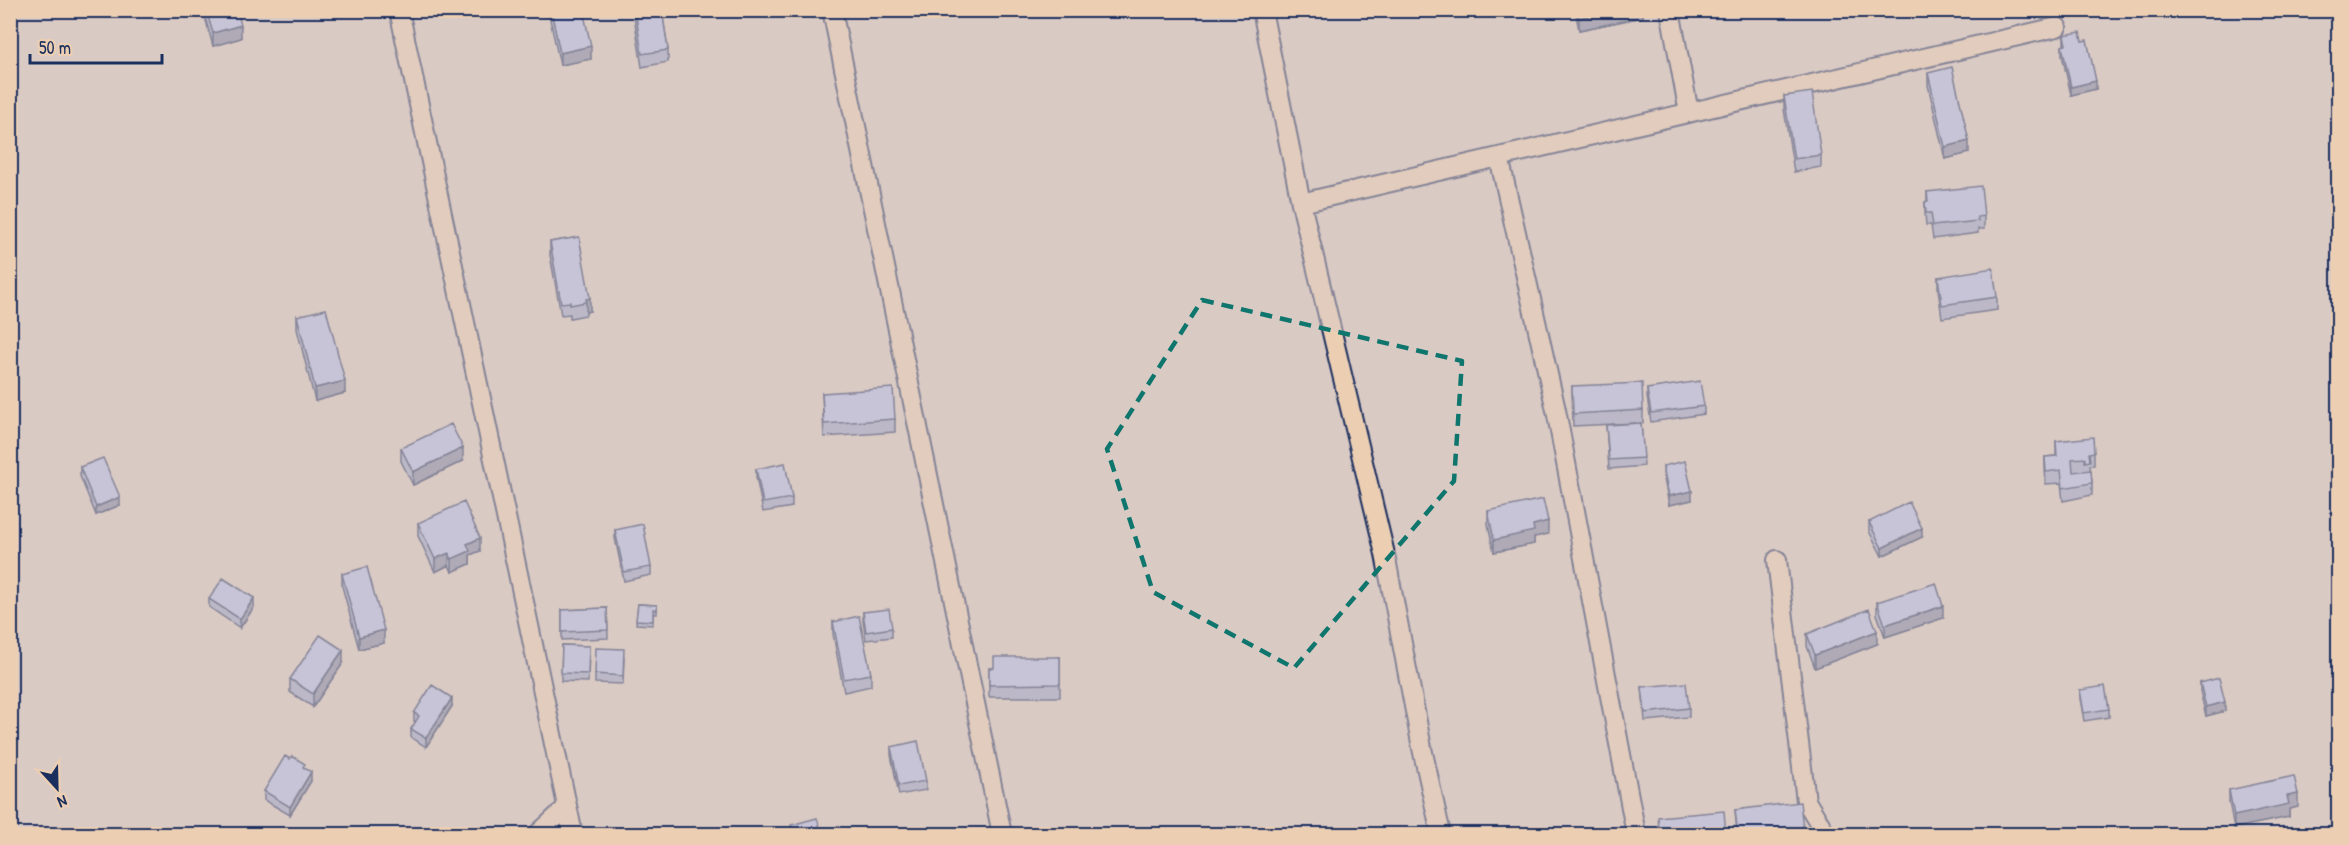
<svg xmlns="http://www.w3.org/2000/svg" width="2349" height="845" font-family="'Patrick Hand',sans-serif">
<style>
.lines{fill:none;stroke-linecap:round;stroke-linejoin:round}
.minor-casing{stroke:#1b2f5e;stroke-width:22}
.minor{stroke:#eccfb3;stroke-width:18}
.wall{fill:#97a3cc;stroke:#1b2f5e;stroke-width:1.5}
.shaded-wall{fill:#7b84a6;stroke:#1b2f5e;stroke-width:1.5}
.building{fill:#b0bded;stroke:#1b2f5e;stroke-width:1.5}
.marked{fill:none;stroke:#0f766e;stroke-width:4.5;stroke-dasharray:12 8;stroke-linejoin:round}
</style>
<rect width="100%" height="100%" fill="#dacac4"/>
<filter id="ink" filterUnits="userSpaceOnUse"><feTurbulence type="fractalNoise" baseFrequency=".0167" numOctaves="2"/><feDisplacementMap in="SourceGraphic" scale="12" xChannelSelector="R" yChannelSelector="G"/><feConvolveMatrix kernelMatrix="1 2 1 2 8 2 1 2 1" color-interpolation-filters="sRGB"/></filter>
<g filter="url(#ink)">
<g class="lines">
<g class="minor-casing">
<path id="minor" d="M399,10L573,834
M832,10L1002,834
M1262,10L1301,203L1385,554L1422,748L1441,834
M1670,10L1689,113
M1499,157L1556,410L1636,834
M1301,203L2057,27
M1777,560L1806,801L1826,834
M538,834L567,807"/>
</g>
<use href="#minor" class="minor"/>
</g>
<path class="wall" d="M203,10H237L241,38L213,46Z
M548,10H583L591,59L560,65Z
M633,10H662L668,50V62L642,67Z
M1575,10H1643V17L1579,30Z
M2064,35L2096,89L2071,95L2062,55V46H2064Z
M1928,73L1969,153L1945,159L1928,85Z
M1784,96L1821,155V167L1794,172L1784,109Z
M1927,192L1984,216V229H1978V233L1933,239L1931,225H1926L1925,214V202L1927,201Z
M579,237L590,311L586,312V315L570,318V314L561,315L550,255V242Z
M1938,277L1997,297V310L1942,318L1938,289Z
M297,316L345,393L315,401L297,329Z
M1572,386L1643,410V423H1641L1644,466L1609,469L1606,425L1636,423L1573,426Z
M1647,389L1704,406V414L1651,422L1647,397Z
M822,393L895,419V432L824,437Z
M2056,441L2094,452V465H2090L2092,483V495L2063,501L2061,483L2046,484L2045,469V457L2056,456Z
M401,448L463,461L413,485L401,461Z
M1663,466L1692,500L1669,505L1663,474Z
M80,467L120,505L96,515L80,476Z
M756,469L792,498V507L763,512L756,477Z
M1488,511L1548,534L1534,537V544L1494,552L1488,524Z
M1869,522L1922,537L1882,556L1869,531Z
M418,523L480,551L470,555V564L452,572L449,565L435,572L418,536Z
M615,530L651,567V575L624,581L615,538Z
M342,574L384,643L359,649L342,586Z
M209,599L254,607L240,628L209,607Z
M1877,602L1943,618L1885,637L1877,614Z
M638,604L657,605V614H653V625L636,624Z
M607,608L608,638L562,640V610Z
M863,612L892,628V637L866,640L863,621Z
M833,622L871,674V686L844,692L833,634Z
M1807,634L1877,644L1815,668L1807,646Z
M562,645L589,646L588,682L561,681Z
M1060,657V697H989V668H994Z
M624,658L623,684L595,683V674Z
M343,663L313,707L290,692V679Z
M2200,683L2225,711L2206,716L2200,691Z
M1642,687L1689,708V717L1645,721Z
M2080,690L2109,709V717L2084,721L2080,699Z
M452,706L426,747L411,737V729L416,722L414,721V713Z
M891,747L926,781V790L899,795L891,755Z
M305,768L311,781L290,815L264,800V791Z
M2229,790L2298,807L2289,809V817L2234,828L2229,802Z
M1735,810L1803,828V834H1737Z"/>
<path class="shaded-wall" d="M1615,10H1643V17L1579,30V18Z
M241,25V38L213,46V33Z
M591,46V59L560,65V53Z
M2096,81V89L2071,95V87Z
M1969,141V153L1945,159V147Z
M590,298V311L586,312V299Z
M345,381V393L315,401V388Z
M463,448V461L413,485V472Z
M1692,491V500L1669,505V496Z
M120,497V505L96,515V507Z
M1548,521V534L1534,537V544L1494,552V540L1533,525Z
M1922,528V537L1882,556V548Z
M480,538V551L470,555V564L452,572V559L467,544Z
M449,553V565L435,572V559Z
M254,598V607L240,628V619Z
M1943,606V618L1885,637V625Z
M384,630V643L359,649V637Z
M1877,631V644L1815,668V655Z
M343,650V663L313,707V694Z
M452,698V706L426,747V738Z
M2225,702V711L2206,716V707Z
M311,772V781L290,815V807Z
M2298,794V807L2289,809V817L2234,828V816L2287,796Z"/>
<path class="building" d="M206,10H237L241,25L213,33Z
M551,10H583L591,46L560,53Z
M635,10H662L668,50L642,54Z
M1578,10H1615L1579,18Z
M2080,32L2082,41L2087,40L2096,81L2071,87L2062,46L2066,45L2064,35Z
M1952,67L1969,141L1945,147L1928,73Z
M1812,92L1821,155L1794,159L1784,96Z
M1981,186L1984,216L1977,217L1978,221L1933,226L1931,213H1926L1925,202L1928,201L1927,192Z
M579,237L590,298L586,299V302L570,305V302L561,303L550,242Z
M1993,268L1997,297L1942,305L1938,277Z
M326,309L345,381L315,388L297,316Z
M1700,381L1704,406L1651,413L1647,389Z
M1642,383L1643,410L1573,414L1572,386Z
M893,388L895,419L824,424L822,393Z
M1641,423L1644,458L1609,460L1606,425Z
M451,424L463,448L413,472L401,448Z
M2093,437L2094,452L2089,453L2090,461L2085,462V458L2072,459L2073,472L2091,470L2092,483L2063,488L2061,470L2046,472L2045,457L2057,456L2056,441Z
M103,458L120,497L96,507L80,467Z
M1685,461L1692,491L1669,496L1663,466Z
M785,463L792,498L763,503L756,469Z
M1543,499L1548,521L1533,525L1534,531L1494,540L1488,511Z
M464,502L480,538L467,544L470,551L452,559L449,553L435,559L418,523Z
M1909,502L1922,528L1882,548L1869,522Z
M643,524L651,567L624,572L615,530Z
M367,567L384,630L359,637L342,574Z
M223,578L254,598L240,619L209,599Z
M1936,583L1943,606L1885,625L1877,602Z
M638,604L657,605V610L653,609V621L636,620Z
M607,608L608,630L562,632V610Z
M889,609L892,628L866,632L863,612Z
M1869,609L1877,631L1815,655L1807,634Z
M859,616L871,674L844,679L833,622Z
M320,635L343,650L313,694L290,679Z
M562,645L589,646L588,674L561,673Z
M596,648L624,649L623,676L595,674Z
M994,657H1060V684L989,685V668H994Z
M2219,678L2225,702L2206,707L2200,683Z
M1686,683L1689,708L1645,713L1642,687Z
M432,685L452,698L426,738L411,729L419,716L414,713Z
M2105,686L2109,709L2084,713L2080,690Z
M918,741L926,781L899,786L891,747Z
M285,756L290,759L292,756L305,764L303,767L311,772L290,807L264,791Z
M2294,776L2298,794L2287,796L2289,804L2234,816L2229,790Z
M1800,802L1803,828L1752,834H1738L1735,810Z
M1724,811L1726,834H1657L1656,830L1659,829L1658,817Z
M817,818L822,834H793L791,825Z"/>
</g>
<path d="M0 0H2349V845H0ZM1202,300L1462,361L1454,481L1294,668L1153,592L1107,449Z" fill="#dacac4" fill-opacity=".55" fill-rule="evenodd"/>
<path class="marked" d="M1202,300L1462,361L1454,481L1294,668L1153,592L1107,449Z"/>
<rect width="2349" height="845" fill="none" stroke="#eccfb3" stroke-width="36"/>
<rect x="18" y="18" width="2313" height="809" fill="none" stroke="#1b2f5e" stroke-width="2" filter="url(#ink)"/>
<g transform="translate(57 788) rotate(158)" stroke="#eccfb3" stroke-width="4.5" paint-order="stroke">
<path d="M0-4.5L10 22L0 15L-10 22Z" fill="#1b2f5e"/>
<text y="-9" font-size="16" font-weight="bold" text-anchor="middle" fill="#1b2f5e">N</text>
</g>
<path d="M30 54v9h132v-9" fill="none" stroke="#1b2f5e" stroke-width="3"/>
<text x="39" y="54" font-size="18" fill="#1b2f5e" stroke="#eccfb3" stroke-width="4.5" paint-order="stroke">50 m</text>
</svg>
